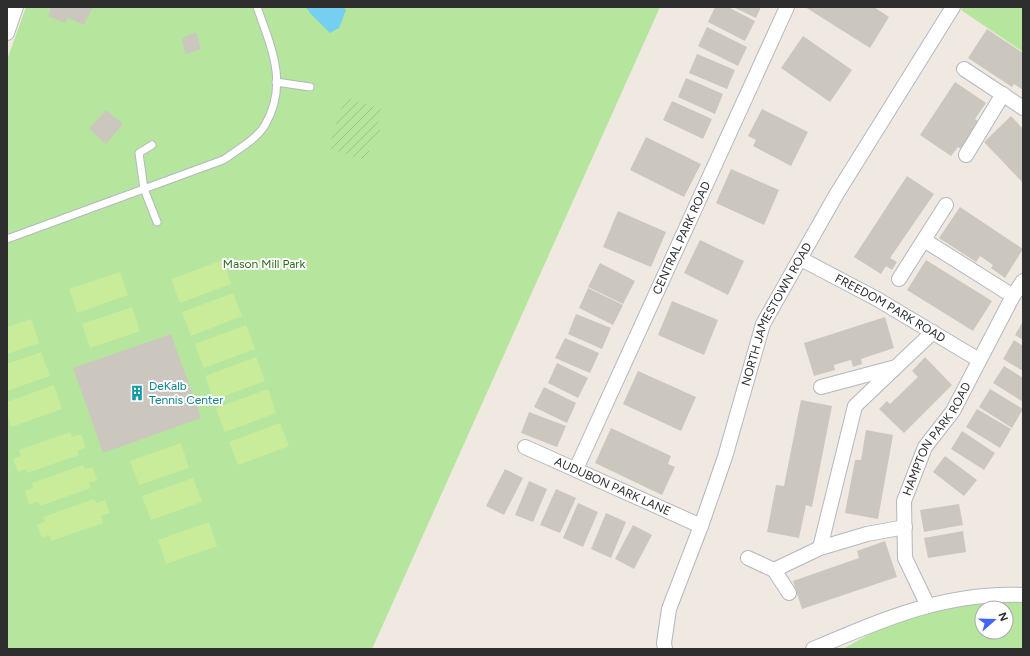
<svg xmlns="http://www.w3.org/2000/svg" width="1030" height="656" font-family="Figtree,sans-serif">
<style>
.grass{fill:#b6e59e;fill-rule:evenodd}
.garden{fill:url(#garden-furrows)}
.pitch{fill:#c9ec9a}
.water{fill:#75cff0}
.building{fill:#cbc7bf}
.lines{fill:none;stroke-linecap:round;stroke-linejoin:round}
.lane-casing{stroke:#b4b7c1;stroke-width:9}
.street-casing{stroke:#b4b7c1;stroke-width:16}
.lane{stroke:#fff;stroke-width:7}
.street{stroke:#fff;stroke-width:14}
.labels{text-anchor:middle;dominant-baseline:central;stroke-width:4;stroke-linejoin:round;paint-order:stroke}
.street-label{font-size:12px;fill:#2e2e2e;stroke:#fff}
.park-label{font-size:12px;fill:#2c6e1b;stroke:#fff}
.culture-label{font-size:12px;fill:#0d838f;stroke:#fff;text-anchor:start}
</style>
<defs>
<pattern id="garden-furrows" width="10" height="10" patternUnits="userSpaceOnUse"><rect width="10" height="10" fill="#b6e59e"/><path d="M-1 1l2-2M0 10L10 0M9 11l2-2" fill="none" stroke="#9dc588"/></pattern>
</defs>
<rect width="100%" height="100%" fill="#efe9e1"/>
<path class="grass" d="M26,7H660L372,649H7V60Z
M963,7H1023V52L961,10Z
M1023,590V649H843L889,623ZM982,608H1006V632H982Z"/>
<path class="garden" d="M345,97L382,109L377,126L381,127L377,141L372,142L366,161L328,148Z"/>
<path class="pitch" d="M223,260L231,284L180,303L171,279Z
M120,272L128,295L77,313L69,289Z
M233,293L242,316L191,336L182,312Z
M132,307L140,331L90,348L82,324Z
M31,319L39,343L7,354V327Z
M246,325L255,349L204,368L195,344Z
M41,352L50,376L7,391V364Z
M256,357L265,381L214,400L205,376Z
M54,385L62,409L11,427L7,415V402Z
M268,389L276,413L225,432L216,408Z
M280,423L289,446L238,465L229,442Z
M70,432L72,437L81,434L86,447L77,451L79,455L27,473L26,469L18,472L13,459L21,456L19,450Z
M181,443L189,468L139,485L130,461Z
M83,465L85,469L93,467L97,480L89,483L91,488L40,506L38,501L29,505L25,491L33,488L32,483Z
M193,478L202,502L151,520L142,496Z
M94,499L96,503L105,500L110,513L101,516L103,523L51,541L49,535L42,538L37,525L45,522L43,517Z
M209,522L217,546L166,564L158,540Z"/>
<path class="water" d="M306,7H343L346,10L339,28L330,33L310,13Z"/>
<path class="building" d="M51,7H93L84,25L68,18L65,23L48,16Z
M715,7H728L755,21L745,41L708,22Z
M733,7H761L756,18Z
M805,7H874L889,17L870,48Z
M707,27L747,47L738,66L698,46Z
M987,29L1023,53V90L1014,84L1012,87L968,58Z
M196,32L201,49L185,54L182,38Z
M803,36L852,70L830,102L781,68Z
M697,54L735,70L727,89L689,73Z
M686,78L723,94L715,114L678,97Z
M955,82L986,103L975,119L981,123L963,150L958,147L951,156L920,135Z
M672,101L712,119L703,139L663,120Z
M762,109L808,132L791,166L753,146L756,140L748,136Z
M106,110L123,124L106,144L89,129Z
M1011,116L1023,129V183L984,142Z
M646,137L701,164L684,197L630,170Z
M731,169L779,190L764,225L716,203Z
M907,176L934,194L890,258L897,262L892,270L886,266L881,274L854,257Z
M960,207L1023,249L1005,278L991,268L993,265L980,256L976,262L939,238Z
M618,211L666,232L651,267L603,247Z
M700,240L744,261L728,295L684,273Z
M926,260L992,301L973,331L907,290Z
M600,263L635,281L623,304L588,287Z
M588,288L623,305L613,325L579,308Z
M672,301L718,320L704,355L658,335Z
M576,314L611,328L602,349L568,334Z
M885,317L894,348L861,359L862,364L853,367L851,360L834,365L835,370L814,376L804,343Z
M1023,321V340L1015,335Z
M171,334L201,418L103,453L73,368Z
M565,338L599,353L590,373L555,358Z
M1014,340L1023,346V371L1003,359Z
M925,357L952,385L904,433L879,409L887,401L890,404L918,377L912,371Z
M557,363L588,378L578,398L548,383Z
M1004,366L1023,378V402L993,383Z
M638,371L696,397L681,431L623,404Z
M544,387L576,403L567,423L534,407Z
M990,389L1023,409L1012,428L979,407Z
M801,400L832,406L812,507L806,505L799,538L767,532L776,485L784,486Z
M977,409L1011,429L1000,448L966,427Z
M529,412L566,426L557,447L521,433Z
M611,428L671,456L668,464L675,467L662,495L595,463Z
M866,430L893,435L878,519L845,513L855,460H861Z
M962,431L995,453L984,470L951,449Z
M945,456L977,480L964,496L933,472Z
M505,469L523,478L504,515L486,506Z
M529,481L547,489L533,522L515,515Z
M556,489L576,498L560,533L540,525Z
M578,503L598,512L583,547L563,538Z
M959,504L963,525L924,532L920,510Z
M606,513L626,522L611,558L591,549Z
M633,525L652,535L634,569L615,559Z
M963,531L966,552L928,558L924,538Z
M885,541L897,577L802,609L793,581L859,558L857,551Z"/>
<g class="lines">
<g class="lane-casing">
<path id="lane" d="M276,82L310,87
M152,145L139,153L144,189L157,222
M7,239L223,160C237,150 256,140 265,125C289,84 271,47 257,7"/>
</g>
<g class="street-casing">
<g id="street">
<path d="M7,33L16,7"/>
<path d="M964,69L1023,108"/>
<path d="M966,155L1003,94"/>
<path d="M924,240L1013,296"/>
<path id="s1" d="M801,259L877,299L979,360"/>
<path d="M899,279L946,205"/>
<path d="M821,387L896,367L933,332"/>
<path id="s2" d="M525,447L701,526"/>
<path id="s3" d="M576,469L787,7"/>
<path d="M820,548L855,406L896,367"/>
<path d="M748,558L774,570L789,593"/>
<path d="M774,570L820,548L867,534L905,527"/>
<path id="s4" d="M928,606L905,558L904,501L925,447L953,411L1013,296L1023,281"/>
<path id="s5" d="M665,649L664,643L669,609L701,526L725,457L763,324L836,195L953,7"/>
<path d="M813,649C881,620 947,591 1023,595"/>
</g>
</g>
<use href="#lane" class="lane"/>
<use href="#street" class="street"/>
</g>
<defs>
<g id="building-bare" transform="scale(1.2)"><path d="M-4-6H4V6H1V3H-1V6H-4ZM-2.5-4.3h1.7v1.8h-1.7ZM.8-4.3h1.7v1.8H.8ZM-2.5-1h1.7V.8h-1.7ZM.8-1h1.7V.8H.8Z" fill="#0f9aa8" stroke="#fff" stroke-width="2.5" paint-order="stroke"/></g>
</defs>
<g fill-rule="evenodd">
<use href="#building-bare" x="137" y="393"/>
</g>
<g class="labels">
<g class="street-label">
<text stroke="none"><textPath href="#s3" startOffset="254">CENTRAL PARK ROAD</textPath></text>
<text stroke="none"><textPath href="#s1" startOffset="102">FREEDOM PARK ROAD</textPath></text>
<text stroke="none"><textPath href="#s5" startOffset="355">NORTH JAMESTOWN ROAD</textPath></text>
<text stroke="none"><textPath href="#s4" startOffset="181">HAMPTON PARK ROAD</textPath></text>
<text stroke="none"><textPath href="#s2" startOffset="96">AUDUBON PARK LANE</textPath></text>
</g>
<g class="park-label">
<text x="264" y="264">Mason Mill Park</text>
</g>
<g class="culture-label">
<text x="149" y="386">DeKalb<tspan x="149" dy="14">Tennis Center</tspan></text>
</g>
</g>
<rect width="1030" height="656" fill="none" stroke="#2e2e2e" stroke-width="16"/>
<g transform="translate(994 620) rotate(70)"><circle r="19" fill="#ffffff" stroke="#ababab"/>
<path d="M0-3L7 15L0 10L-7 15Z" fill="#4264fb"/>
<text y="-6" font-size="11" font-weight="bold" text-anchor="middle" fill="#2e2e2e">N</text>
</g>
</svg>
